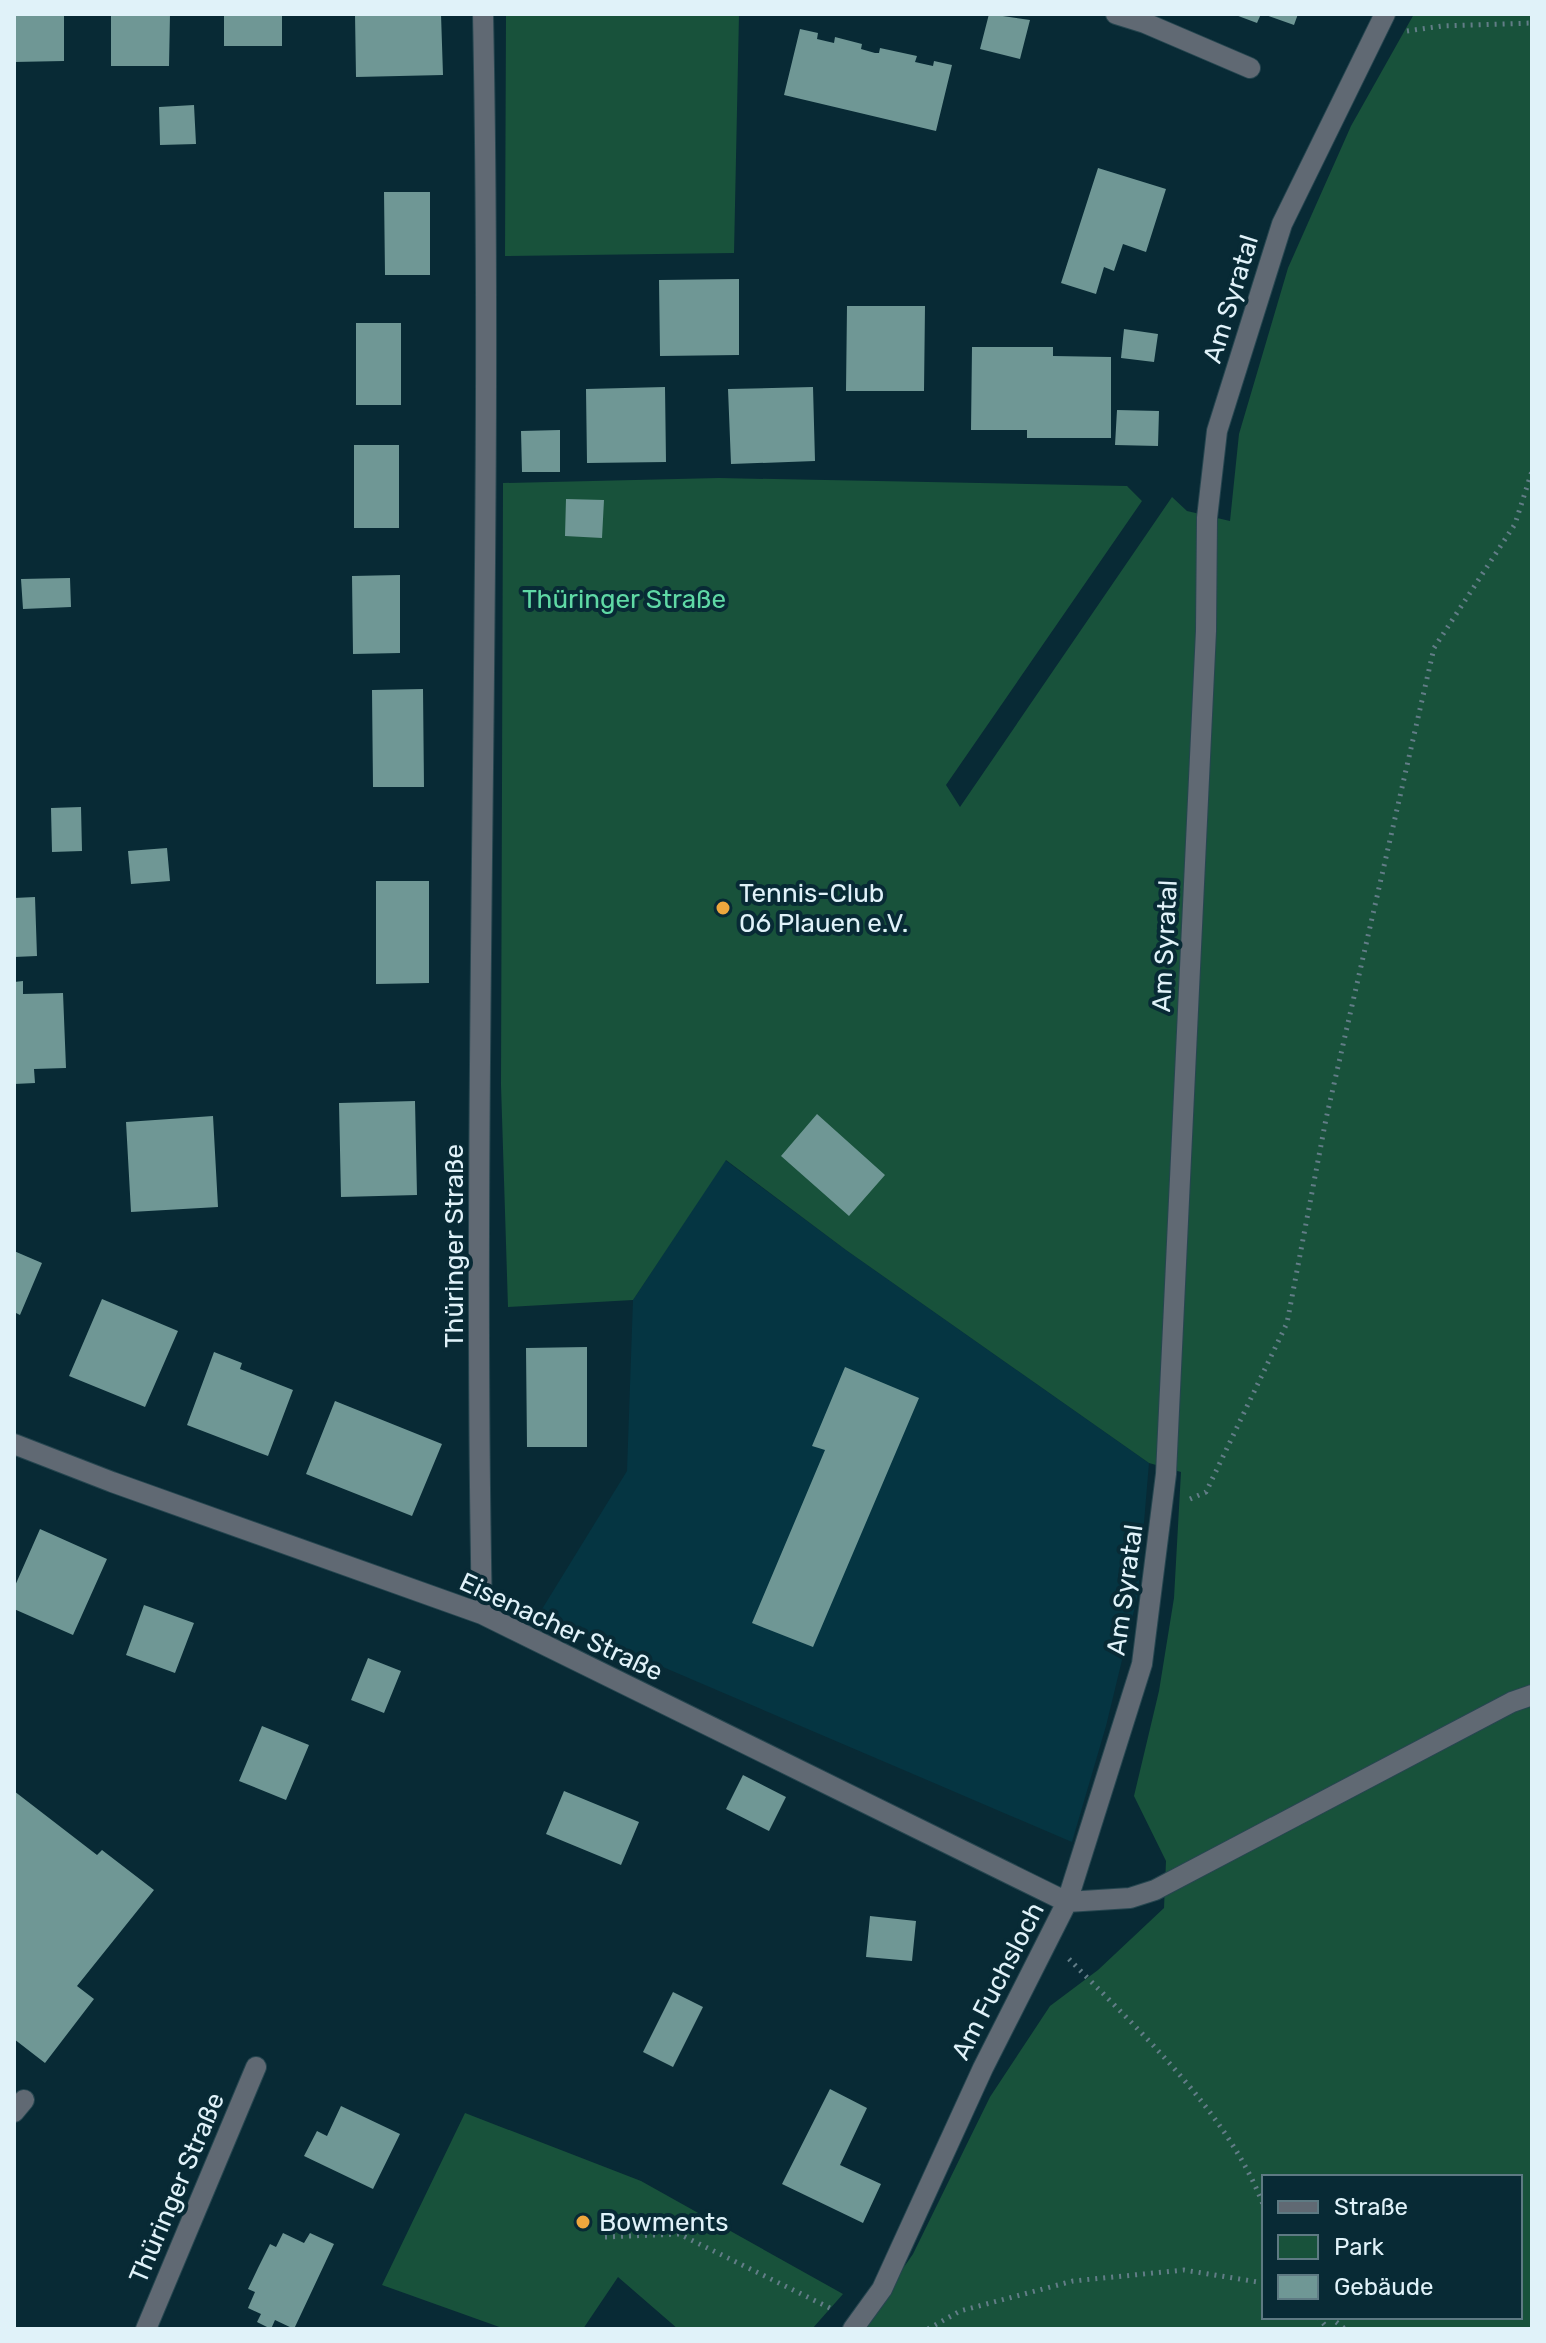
<svg xmlns="http://www.w3.org/2000/svg" width="1546" height="2343" font-family="Rubik,sans-serif">
<style>
.built{fill:#053542}
.green{fill:#18523b;fill-rule:evenodd}
.building{fill:#6f9795}
.lines{fill:none;stroke-linecap:round;stroke-linejoin:round}
.lane-casing{stroke:#264650;stroke-width:22}
.street-casing{stroke:#264650;stroke-width:22}
.path{stroke:#627d87;stroke-width:5;stroke-dasharray:2 6;stroke-linecap:butt}
.lane{stroke:#606973;stroke-width:20}
.street{stroke:#606973;stroke-width:20}
.poi-dot{fill:#eea73d;stroke:#082a35;stroke-width:3}
.labels{text-anchor:middle;dominant-baseline:central;stroke-width:8;stroke-linejoin:round;paint-order:stroke}
.street-label{font-size:26px;fill:#e0f2f9;stroke:#082a35}
.park-label{font-size:26px;fill:#5fd9a5;stroke:#082a35}
.poi-label{font-size:26px;fill:#e0f2f9;stroke:#082a35;text-anchor:start}
</style>
<rect width="100%" height="100%" fill="#082a35"/>
<path class="built" d="M725,1160L846,1250L1149,1463L1138,1594L1106,1726L1072,1842L539,1614L627,1471L633,1300Z"/>
<path class="green" d="M506,14H739L734,253L505,256Z
M1414,14H1532V2329H861L913,2254L990,2097L1050,2006L1098,1970L1164,1908L1166,1861L1134,1796L1159,1691L1174,1598L1181,1472L1149,1463L846,1250L726,1160L633,1300L508,1307L501,1085L503,483L719,478L1127,486L1142,501L946,785L960,807L1172,497L1187,511L1230,521L1239,434L1288,268L1351,126ZM1264,2177H1520V2317H1264Z
M465,2113L641,2181L843,2294L812,2329H678L618,2277L583,2329H505L382,2285Z"/>
<path class="building" d="M14,14H64V61L14,62Z
M111,14H170L169,66H111Z
M224,14H282V46H224Z
M355,14H441L443,75L356,77Z
M989,14L1030,20L1020,59L980,49Z
M1233,14H1261L1257,23Z
M1263,14H1298L1294,25Z
M800,29L818,33L817,39L834,43L835,37L862,44L861,49L875,53H879L880,48L917,56L915,62L933,66L934,61L952,65L936,131L784,95Z
M194,105L196,144L160,145L159,107Z
M1098,168L1166,189L1146,252L1123,244L1114,271L1104,267L1096,294L1061,283Z
M384,192H430V275H385Z
M739,279V355L660,356L659,280Z
M847,306H925L924,391H846Z
M356,323H401V405H356Z
M1124,329L1158,334L1154,362L1121,358Z
M972,347H1053V356L1111,357V438H1027V430H971Z
M665,387L666,462L587,463L586,389Z
M813,387L815,461L731,464L728,389Z
M1117,410L1159,411L1158,446L1115,445Z
M560,430V472H522L521,431Z
M354,445H399V528H354Z
M566,499L604,500L602,538L565,536Z
M400,575V653L353,654L352,576Z
M70,578L71,607L23,609L21,579Z
M423,689L424,787H373L372,690Z
M81,807L82,851L52,852L51,808Z
M167,848L170,881L131,884L128,851Z
M376,881H429V983L376,984Z
M35,897L37,956L14,957V898Z
M23,981V994L63,993L66,1068L34,1069L35,1083L14,1084V982Z
M415,1101L417,1195L341,1197L339,1103Z
M817,1114L885,1175L849,1216L781,1156Z
M213,1116L218,1207L131,1212L126,1122Z
M14,1251L42,1263L20,1315L14,1312Z
M102,1299L178,1331L145,1407L69,1376Z
M587,1347V1447H527L526,1348Z
M214,1352L242,1363L240,1369L293,1390L268,1456L187,1425Z
M845,1367L919,1398L813,1647L752,1623L825,1450L812,1446Z
M335,1401L442,1444L412,1516L306,1474Z
M40,1529L107,1559L73,1635L14,1609V1588Z
M144,1605L194,1623L175,1673L126,1655Z
M368,1658L401,1671L384,1713L351,1700Z
M262,1726L309,1745L286,1800L239,1781Z
M743,1775L786,1797L769,1831L726,1809Z
M14,1791L97,1855L102,1850L154,1890L77,1986L94,1999L45,2063L14,2039Z
M564,1791L639,1822L621,1865L546,1834Z
M870,1916L916,1921L912,1961L866,1957Z
M673,1992L703,2007L673,2067L643,2052Z
M830,2089L867,2108L840,2165L881,2184L863,2223L782,2184Z
M341,2106L400,2134L373,2189L304,2156L317,2131L327,2136Z
M283,2233L304,2243L310,2233L334,2244L294,2329L275,2320L271,2329L257,2322L261,2314L248,2308L255,2292L248,2289L258,2268L270,2244L276,2247Z"/>
<g class="lines">
<g class="lane-casing">
<path id="lane" d="M14,2112L24,2100"/>
</g>
<g class="street-casing">
<path id="street" d="M1116,14L1145,23L1250,68
M14,1444L112,1482L482,1614L1067,1902
M482,1614C471,1081 494,547 483,14
M1067,1902L1130,1898L1155,1890L1512,1702L1532,1695
M146,2329L256,2067
M853,2329L882,2289L983,2068L1067,1902L1142,1664L1166,1474L1206,631L1207,518L1217,431L1282,224L1385,14"/>
</g>
<path class="path" d="M1407,31L1442,26L1532,23
M1190,1499L1206,1492L1287,1323L1326,1119L1434,648L1515,524L1532,471
M1069,1959C1138,2030 1229,2113 1264,2207
M605,2237L679,2234L834,2310
M1318,2317L1328,2329
M1330,2317L1345,2329
M928,2329L960,2311L1073,2281L1184,2270L1264,2283"/>
<use href="#lane" class="lane"/>
<use href="#street" class="street"/>
</g>
<g class="poi-dot">
<circle cx="723" cy="908" r="8"/>
<circle cx="583" cy="2222" r="8"/>
</g>
<g class="labels">
<g class="street-label">
<text transform="translate(1231 299) rotate(-73)">Am Syratal</text>
<text transform="translate(1165 946) rotate(-87)">Am Syratal</text>
<text transform="translate(454 1246) rotate(-90)">Thüringer Straße</text>
<text transform="translate(1125 1590) rotate(-82)">Am Syratal</text>
<text transform="translate(561 1627) rotate(25)">Eisenacher Straße</text>
<text transform="translate(998 1981) rotate(-63)">Am Fuchsloch</text>
<text transform="translate(177 2188) rotate(-67)">Thüringer Straße</text>
</g>
<g class="park-label">
<text x="624" y="599">Thüringer Straße</text>
</g>
<g class="poi-label">
<text x="739" y="893">Tennis-Club<tspan x="739" dy="30">06 Plauen e.V.</tspan></text>
<text x="599" y="2222">Bowments</text>
</g>
</g>
<rect width="1546" height="2343" fill="none" stroke="#e0f2f9" stroke-width="32"/>
<rect x="1262" y="2175" width="260" height="144" fill="#082a35" stroke="#5e7a83" stroke-width="2"/>
<rect x="1278" y="2201" width="40" height="12" fill="#606973" stroke="#5e7a83" stroke-width="2"/>
<text x="1334" y="2215" font-size="24" fill="#e0f2f9">Straße</text>
<rect x="1278" y="2235" width="40" height="24" fill="#18523b" stroke="#5e7a83" stroke-width="2"/>
<text x="1334" y="2255" font-size="24" fill="#e0f2f9">Park</text>
<rect x="1278" y="2275" width="40" height="24" fill="#6f9795" stroke="#5e7a83" stroke-width="2"/>
<text x="1334" y="2295" font-size="24" fill="#e0f2f9">Gebäude</text>
</svg>
